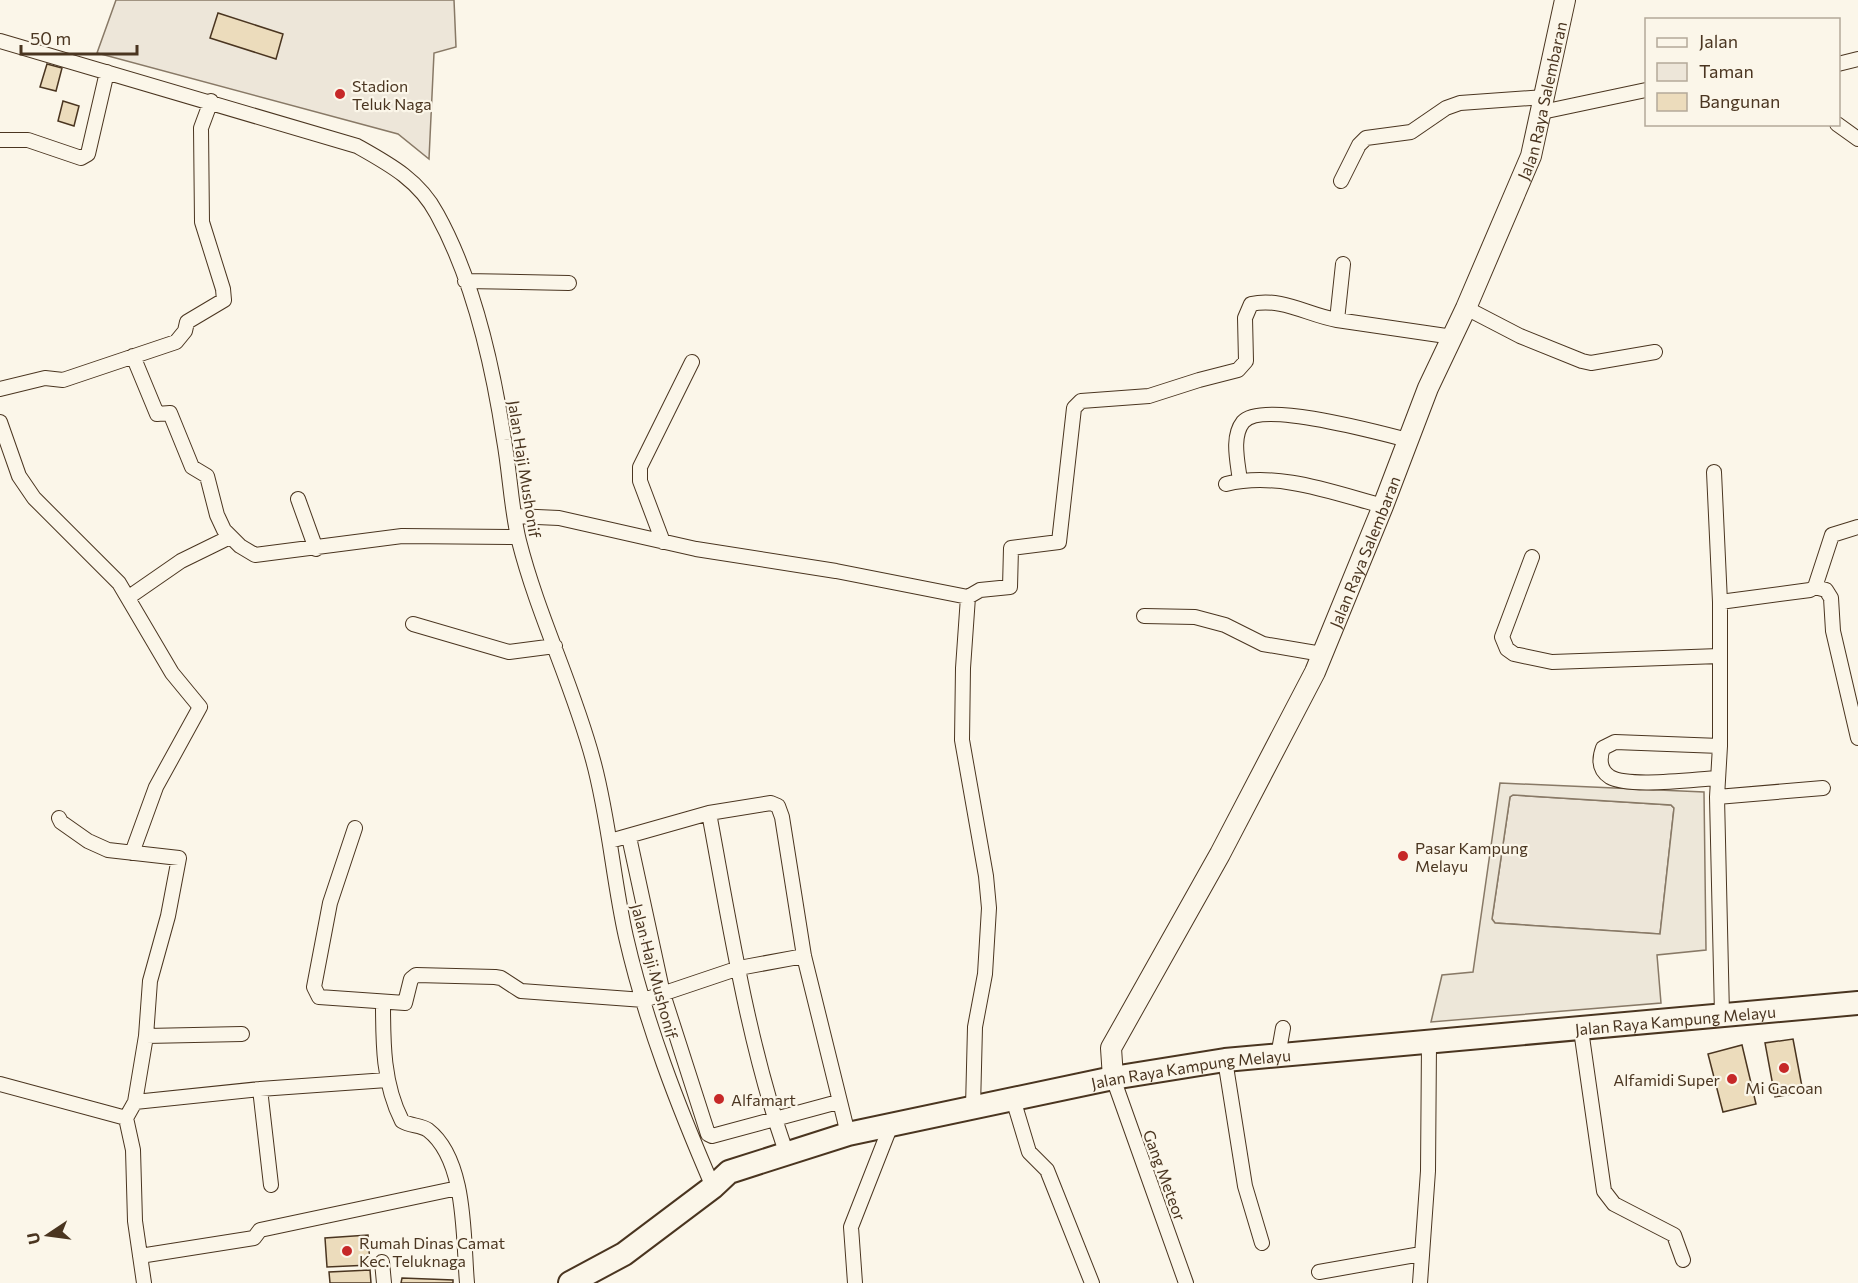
<svg xmlns="http://www.w3.org/2000/svg" width="1858" height="1283" font-family="Commissioner,sans-serif">
<style>
.green{fill:#ede6d9;stroke:#887966;stroke-width:1.5}
.parking{fill:#ede7d9;stroke:#887966;stroke-width:1.5;fill-rule:evenodd}
.building{fill:#ecdcbc;stroke:#4a3520;stroke-width:1.5}
.lines{fill:none;stroke-linecap:round;stroke-linejoin:round}
.minor-casing{stroke:#4a3520;stroke-width:16}
.secondary-casing{stroke:#4a3520;stroke-width:22}
.primary-casing{stroke:#4a3520;stroke-width:26}
.minor{stroke:#fbf6e9;stroke-width:14}
.secondary{stroke:#fbf6e9;stroke-width:20}
.primary{stroke:#fbf6e9;stroke-width:22}
.poi-dot{fill:#c62828;stroke:#fbf6e9;stroke-width:2}
.labels{text-anchor:middle;dominant-baseline:central;stroke-width:4.5;stroke-linejoin:round;paint-order:stroke}
.poi-label{font-size:16px;fill:#4a3520;stroke:#fbf6e9;text-anchor:start}
.street-label{font-size:16px;fill:#4a3520;stroke:#fbf6e9}
</style>
<rect width="100%" height="100%" fill="#fbf6e9"/>
<path class="green" d="M116,0H454L456,47L434,53L429,159L398,134L97,53Z
M1513,795L1671,805L1674,808L1660,934L1495,923L1492,919L1510,797Z"/>
<path class="parking" d="M1500,783L1704,792L1706,950L1657,955L1661,1003L1431,1022L1442,975L1473,972ZM1513,795L1671,805L1674,808L1660,934L1495,923L1492,919L1510,797Z"/>
<path class="building" d="M218,13L283,34L276,59L210,38Z
M47,64L62,68L56,91L40,87Z
M63,101L79,106L74,126L58,121Z
M1793,1039L1803,1092L1775,1097L1765,1043Z
M1742,1045L1756,1104L1723,1112L1708,1054Z
M368,1235L370,1265L327,1267L325,1238Z
M370,1270L371,1283H330L329,1272Z
M402,1278L453,1280V1283H401Z"/>
<g class="lines">
<g class="minor-casing">
<path id="minor" d="M0,41L357,146C389,164 419,180 437,214C473,279 493,367 504,440C510,473 511,508 519,541C538,616 573,685 593,760C609,818 613,879 626,937C646,1024 678,1106 713,1187
M1838,64L1858,59
M1542,112L1646,90
M1837,124L1858,139
M0,140H28L81,158L88,154L107,72
M1341,181L1359,145L1366,138L1411,132L1446,108L1460,103L1545,97
M1343,264L1337,320L1453,337
M465,281L569,283
M1466,308L1520,336L1582,361L1591,363L1655,352
M133,356L157,414L170,413L192,467L207,476L217,515L224,530L240,546L255,555L402,536L518,537
M0,389L45,378L63,380L176,342L185,331L187,322L224,300L223,289L202,222L201,128L211,101
M0,422L19,476L34,498L119,583L172,673L200,707L156,787L132,853
M1714,472L1720,602V746L1717,797L1722,1015
M1240,481C1238,463 1231,437 1243,422C1262,400 1380,433 1408,440
M1226,484C1278,471 1334,493 1383,506
M298,499L316,549
M515,516L559,518L696,549L836,571L968,597L980,590L1010,587L1011,548L1059,542L1074,408L1081,401L1149,396L1199,380L1238,370L1246,361L1245,318L1251,304C1282,297 1308,315 1337,320
M663,542L640,481V467L692,362
M1532,557L1502,637L1507,649L1514,654L1552,662L1719,656
M1815,587L1826,590L1831,598L1833,631L1858,738
M129,597L181,561L230,537
M968,597L963,668L962,740L986,876L989,908L985,974L975,1027L973,1107
M1720,602L1810,590L1815,587L1832,535L1858,527
M1144,616L1195,617L1225,625L1263,644L1322,654
M413,624L509,652L555,646
M1718,778C1695,779 1629,788 1610,777C1599,770 1599,759 1603,748L1615,742L1720,746
M1717,797L1823,788
M709,813C730,926 748,1043 786,1152
M59,818L61,822L88,841L108,850L179,858L168,916L150,981L146,1036L135,1102L126,1118L133,1150L135,1221L144,1283
M355,828L330,903L314,987L319,997L405,1003L411,979L416,975L495,977L501,978L521,991L644,1000L739,968L804,956
M629,837L663,994L708,1134L712,1136L838,1102
M610,841L709,813L771,803L778,806L782,817L804,956L848,1134
M383,1003C383,1043 383,1084 402,1121C410,1126 421,1125 428,1130C467,1160 463,1239 467,1283
M1581,1030L1604,1191L1614,1204L1674,1235L1683,1260
M146,1036L242,1034
M1278,1056L1283,1028
M1225,1060L1245,1186L1262,1243
M1113,1078L1186,1283
M0,1084L126,1118
M260,1089L271,1185
M1013,1099L1029,1152L1047,1170L1092,1283
M135,1102L260,1089L387,1080
M140,1256L254,1238L260,1230L458,1188
M382,1262L384,1283
M1319,1272L1421,1254
M855,1283L851,1227L891,1125
M1420,1283L1428,1171L1429,1043"/>
</g>
<g class="secondary-casing">
<g id="secondary">
<path id="s1" d="M1113,1078L1111,1048L1220,854L1315,672L1383,506L1428,388L1466,308L1531,156L1565,0"/>
</g>
</g>
<g class="primary-casing">
<g id="primary">
<path id="s2" d="M570,1283L624,1254L713,1187L729,1172L848,1134L1113,1078L1225,1060L1858,1003"/>
</g>
</g>
<use href="#minor" class="minor"/>
<use href="#secondary" class="secondary"/>
<use href="#primary" class="primary"/>
</g>
<g class="poi-dot">
<circle cx="340" cy="94" r="6"/>
<circle cx="1403" cy="856" r="6"/>
<circle cx="1784" cy="1068" r="6"/>
<circle cx="1732" cy="1079" r="6"/>
<circle cx="719" cy="1099" r="6"/>
<circle cx="347" cy="1251" r="6"/>
</g>
<g class="labels">
<g class="poi-label">
<text x="352" y="85">Stadion<tspan x="352" dy="18">Teluk Naga</tspan></text>
<text x="1415" y="847">Pasar Kampung<tspan x="1415" dy="18">Melayu</tspan></text>
<text x="1720" y="1079" text-anchor="end">Alfamidi Super</text>
<text x="1784" y="1087" text-anchor="middle">Mi Gacoan</text>
<text x="731" y="1099">Alfamart</text>
<text x="359" y="1242">Rumah Dinas Camat<tspan x="359" dy="18">Kec. Teluknaga</tspan></text>
</g>
<g class="street-label">
<text stroke="none"><textPath href="#s1" startOffset="1074">Jalan Raya Salembaran</textPath></text>
<text transform="translate(525 469) rotate(81)">Jalan Haji Mushonif</text>
<text stroke="none"><textPath href="#s1" startOffset="588">Jalan Raya Salembaran</textPath></text>
<text transform="translate(655 971) rotate(75)">Jalan Haji Mushonif</text>
<text stroke="none"><textPath href="#s2" startOffset="1156">Jalan Raya Kampung Melayu</textPath></text>
<text stroke="none"><textPath href="#s2" startOffset="669">Jalan Raya Kampung Melayu</textPath></text>
<text transform="translate(1165 1175) rotate(70)">Gang Meteor</text>
</g>
</g>
<rect x="1645" y="18" width="195" height="108" fill="#fbf6e9" stroke="#b4a999" stroke-width="1.5"/>
<rect x="1657" y="38" width="30" height="9" fill="#fbf6e9" stroke="#b4a999" stroke-width="1.5"/>
<text x="1699" y="48" font-size="18" fill="#4a3520">Jalan</text>
<rect x="1657" y="63" width="30" height="18" fill="#ede6d9" stroke="#b4a999" stroke-width="1.5"/>
<text x="1699" y="78" font-size="18" fill="#4a3520">Taman</text>
<rect x="1657" y="93" width="30" height="18" fill="#ecdcbc" stroke="#b4a999" stroke-width="1.5"/>
<text x="1699" y="108" font-size="18" fill="#4a3520">Bangunan</text>
<g transform="translate(48 1235) rotate(257)" stroke="#fbf6e9" stroke-width="4.5" paint-order="stroke">
<path d="M0-4.5L10 22L0 15L-10 22Z" fill="#4a3520"/>
<text y="-9" font-size="16" font-weight="bold" text-anchor="middle" fill="#4a3520">U</text>
</g>
<path d="M21 45v9h116v-9" fill="none" stroke="#4a3520" stroke-width="3"/>
<text x="30" y="45" font-size="18" fill="#4a3520" stroke="#fbf6e9" stroke-width="4.5" paint-order="stroke">50 m</text>
</svg>
